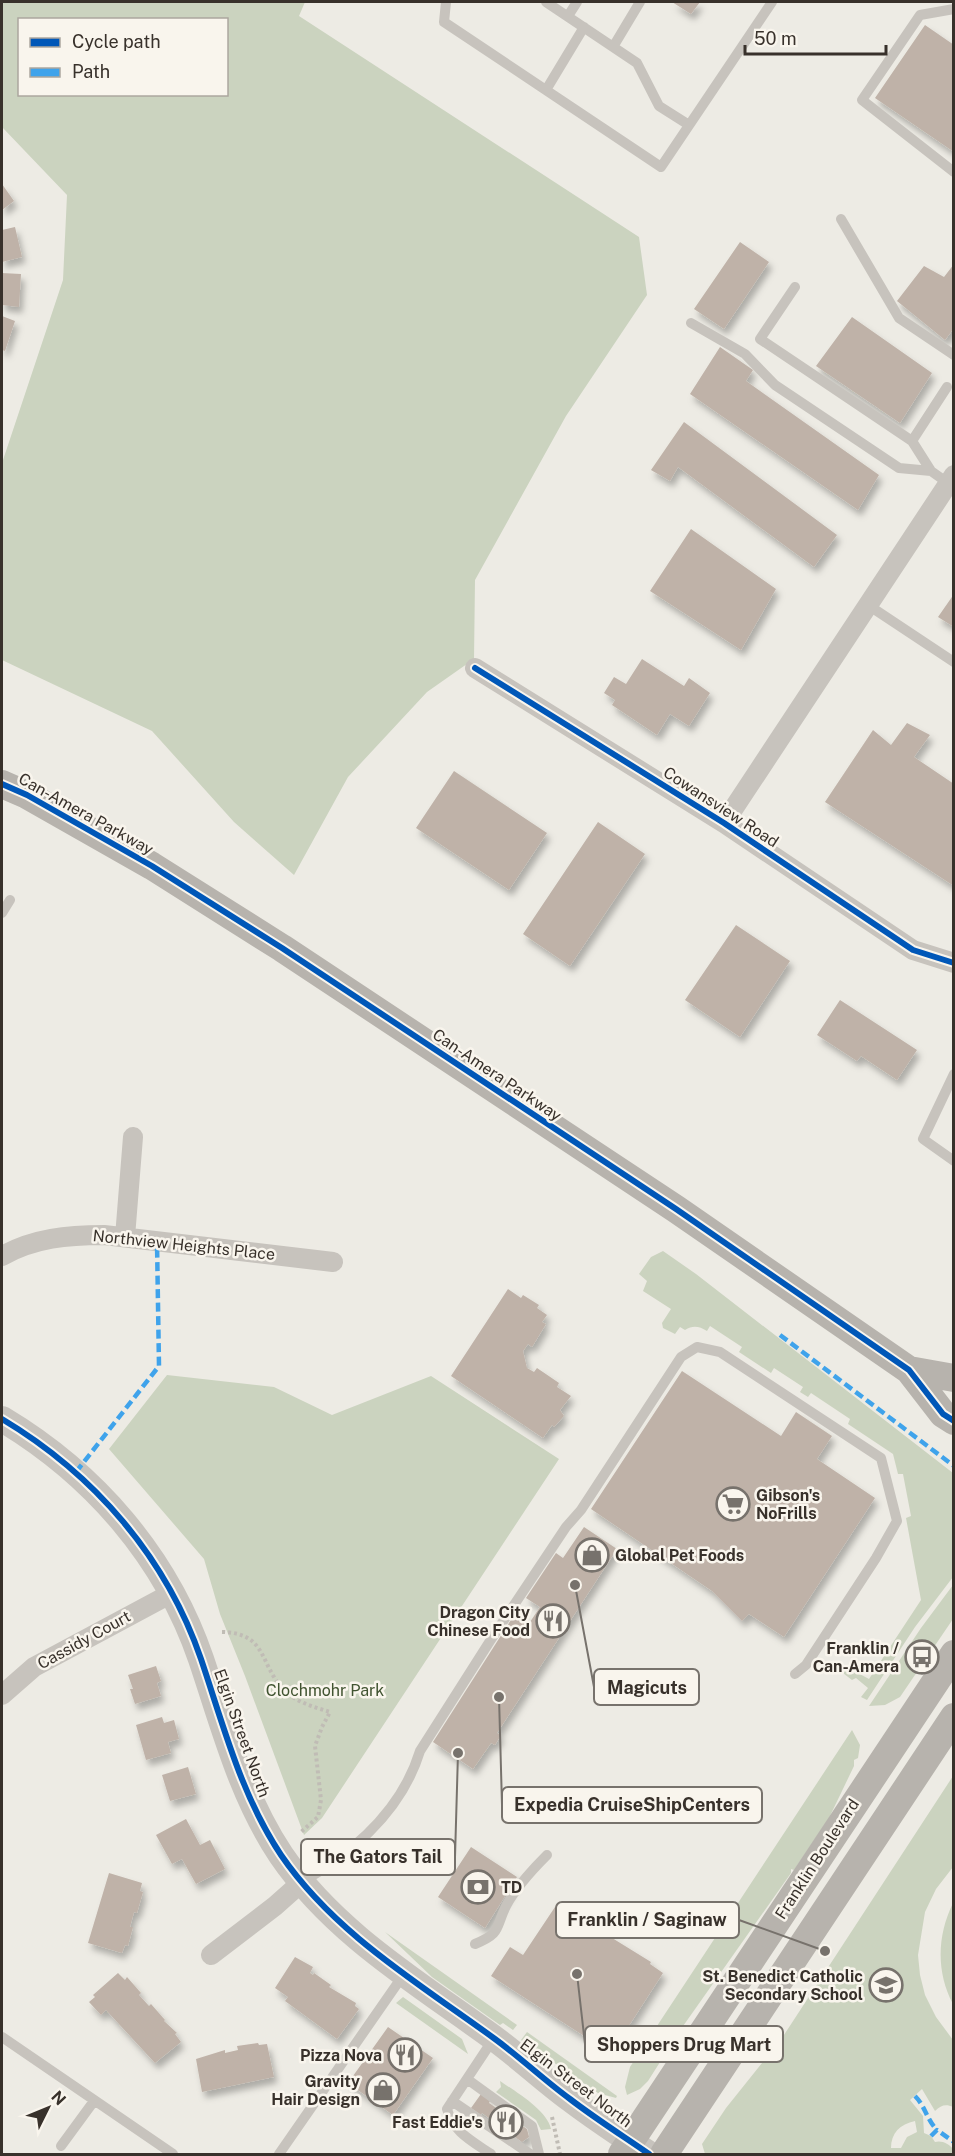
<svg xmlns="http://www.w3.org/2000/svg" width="955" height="2156" font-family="'Public Sans',sans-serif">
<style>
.green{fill:#cbd3bf;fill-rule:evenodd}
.building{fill:#bfb2a8;filter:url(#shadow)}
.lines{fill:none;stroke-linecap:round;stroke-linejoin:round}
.path{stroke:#c0bcb5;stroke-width:4;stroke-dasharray:3 3;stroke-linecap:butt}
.service{stroke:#c7c3bd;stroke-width:10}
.minor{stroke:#c7c3bd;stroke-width:20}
.tertiary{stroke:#c7c3bd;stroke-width:26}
.secondary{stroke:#b7b3ad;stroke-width:28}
.quiet{stroke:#3fa3eb;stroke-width:4.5;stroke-dasharray:9 4.5;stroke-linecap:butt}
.cycleway-casing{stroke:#f9f5ed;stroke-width:10}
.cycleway{stroke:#0057b8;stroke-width:6}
.labels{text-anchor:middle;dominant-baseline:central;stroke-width:5;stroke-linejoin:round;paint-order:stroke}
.street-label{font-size:16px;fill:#38312b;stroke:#f9f5ed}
.poi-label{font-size:16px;font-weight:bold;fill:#38312b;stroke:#f9f5ed;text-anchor:end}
.park-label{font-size:16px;fill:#415431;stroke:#f9f5ed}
.leader{fill:none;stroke:#77726c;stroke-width:2}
.callout-dot{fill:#77726c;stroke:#f9f5ed;stroke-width:2}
.callout{fill:#f9f5ed;stroke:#77726c;stroke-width:2}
.callout-label{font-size:18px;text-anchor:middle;font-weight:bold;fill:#38312b}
</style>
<defs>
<filter id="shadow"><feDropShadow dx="3.5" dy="6" stdDeviation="3" flood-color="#0004"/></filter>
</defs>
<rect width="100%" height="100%" fill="#edebe4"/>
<path class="green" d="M2,2H305L299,16L639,237L647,295L566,416L475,580L474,659L427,692L348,777L294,875L234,822L152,731L2,660V463L63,280L67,195L2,127ZM20,20H226V94H20Z
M663,1251L696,1274L953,1473V1577L915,1627L867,1700L861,1697L868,1688L856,1678L852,1680L839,1670L840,1665L853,1674L856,1672L869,1679L921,1600L906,1518L911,1516L903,1474H898L893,1454L848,1424L850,1419L811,1393L808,1397L800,1392L803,1387L774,1368L771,1373L739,1352L742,1347L710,1326L707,1331C699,1326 693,1325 685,1330L680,1327L675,1334L663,1328L662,1323L671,1309L643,1291L647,1281L639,1274L651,1257Z
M167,1375L274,1387L332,1415L431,1376L559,1459L322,1818L304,1835L245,1676L220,1614L204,1559L109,1449Z
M953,1585V1619L900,1697L885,1705L869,1706L921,1628Z
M852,1730L860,1745L858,1758L854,1760V1766L829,1818L794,1870L791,1869V1873L681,2029L648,2081L640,2089L627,2095L625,2087L630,2067Z
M953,1776V1867L936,1889L925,1912L918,1955L920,1975L925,1995L936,2017L953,2040V2107C946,2104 941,2105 935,2111L922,2089L910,2100L923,2116L924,2133L931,2136L935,2142C942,2140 949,2144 953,2149V2154H705L702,2144L726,2108L782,2038ZM915,2121L917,2132L907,2137L901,2148H891C891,2133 900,2124 915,2121Z
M953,1903H954L953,2004C936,1972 937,1936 953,1903Z
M385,1932L517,2025L513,2030L503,2023L500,2025L432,1977Z
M403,1997L462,2039L468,2054L396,2003Z
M527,2032L617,2096L616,2098L598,2093L521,2040Z
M500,2081C516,2092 547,2110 551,2129L541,2130L536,2120L496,2092L501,2087Z"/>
<path class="building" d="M672,2H700L691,14Z
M925,25L954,45V152L875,98Z
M2,184L14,201L2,210Z
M15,227L22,257L2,262V230Z
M740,242L769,262L724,329L694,309Z
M954,264V328L945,340L897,301L924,266L944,277Z
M2,273L21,274L19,307L2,305Z
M2,316L15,321L5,351L2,350Z
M852,317L932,373L900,423L816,366Z
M720,347L753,370L746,381L879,475L858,510L690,394Z
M684,422L837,535L814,567L678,467L670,481L651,470Z
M691,529L776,589L741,650L650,591Z
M954,594V627L938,617Z
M642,659L684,686L689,678L710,693L689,726L670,714L657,735L612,705L615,700L604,693L614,677L626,684Z
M907,723L930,735L914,757L954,784V886L825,802L873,730L891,745Z
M454,771L547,833L509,890L416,828Z
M598,822L645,854L570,966L523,934Z
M736,925L790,961L740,1037L685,1000Z
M840,1000L917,1050L897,1080L861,1056L857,1061L817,1035Z
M508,1289L521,1298L523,1295L539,1305L537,1308L547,1315L542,1322L546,1324L532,1347L528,1344L523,1351L527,1368L534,1372L537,1368L559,1383L557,1387L571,1396L560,1410L564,1416L554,1427L552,1425L543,1438L451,1376Z
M682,1371L781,1436L796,1412L832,1436L817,1459L875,1498L784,1637L749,1614L742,1621L712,1591L591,1509Z
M584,1527L617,1549L497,1733L501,1735L495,1745L491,1743L473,1769L433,1742L516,1612L530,1622L540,1607L526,1598L556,1553L563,1558Z
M156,1666L161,1681L157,1683L161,1696L135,1704L130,1689H133L128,1675Z
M162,1717L164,1723L174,1720L179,1739L168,1742L171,1753L146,1760L136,1725Z
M188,1767L196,1794L170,1801L162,1775Z
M186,1819L200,1845L210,1840L225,1869L196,1884L182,1859L172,1864L156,1835Z
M471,1847L517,1877L485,1928L438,1897Z
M109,1873L142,1883L140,1891L143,1892L137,1913L134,1912L130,1927H133L128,1946L125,1945L122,1953L88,1943Z
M557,1904L651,1962L650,1964L663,1973L621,2038L595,2043L491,1976L510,1947L523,1955Z
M295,1957L313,1967L310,1973L313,1975L314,1973L331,1985L329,1987L356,2003L355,2006L359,2009L337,2039L285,2001L288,1997L275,1988Z
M118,1973L125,1980L127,1977L141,1993L139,1995L149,2006L151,2004L165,2020L164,2021L177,2033L175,2034L181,2042L155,2063L106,2010L101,2015L89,2002L95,1997L93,1995Z
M388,2027L433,2058L393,2115L348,2083Z
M258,2043L259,2045L267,2044L274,2077L202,2092L196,2059L225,2050V2053L238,2050L237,2046Z
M481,2094L490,2101L489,2103L527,2129L529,2137L522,2142L482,2113L481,2115L471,2108Z"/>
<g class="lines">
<path class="path" d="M222,1632C267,1633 259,1663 283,1689C295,1702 314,1707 330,1712L322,1727L315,1746L321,1800L318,1817L301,1832
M552,2117L560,2154"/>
<path class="service" d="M446,2L444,22L661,167L772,2
M546,2L637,63L659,106L689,125
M954,9L920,15L862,100L954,172
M568,16L577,2
M613,47L640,2
M546,90L584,27
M841,219L899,318L954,355
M795,287L760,339L912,441
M691,323L745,354L775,385L899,468L931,471L948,483
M931,471L912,441L947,387
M868,605L954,662
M2,913L10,900
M954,1074L923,1139L954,1161
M302,1882C354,1852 402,1810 420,1751L490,1641L566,1527L581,1510L681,1357L697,1347L720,1352L881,1458L897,1521L876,1558L806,1665L795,1674
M475,1944C502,1933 495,1928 506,1906C516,1887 532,1870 547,1855
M2,2037L173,2154
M467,2079L532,2126L539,2154
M452,2101L530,2154
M61,2146L94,2101
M279,2154L404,1974
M491,2154C472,2141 453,2132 447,2109L494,2038"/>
<path class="minor" d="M475,668L724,823L913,950L954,963
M724,823L954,475
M125,1237L133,1137
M2,1256C34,1238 68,1235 104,1235L333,1262
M2,1695L34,1667L172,1593
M211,1955L275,1906L302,1882"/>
<path class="tertiary" d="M2,1419C94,1474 166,1557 201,1659C224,1727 241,1795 281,1855C335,1934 420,1984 495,2039C521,2058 544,2080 570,2099C596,2119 623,2136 649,2154"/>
<path class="secondary" d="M2,784L27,795L152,866L282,948L676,1209L909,1370L943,1414L954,1421
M909,1370L954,1378
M622,2154L954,1654
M664,2154L954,1717"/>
<path class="quiet" d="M780,1335L954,1466
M76,1472L159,1366L157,1242
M915,2096C925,2106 927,2120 937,2130
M931,2136L937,2130L954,2142"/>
<g class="cycleway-casing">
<path id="cycleway" d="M475,668L724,823L913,950L954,963
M2,784L27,795L152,866L282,948L676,1209L909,1370L943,1414L954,1421
M2,1419C94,1474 166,1557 201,1659C224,1727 241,1795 281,1855C335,1934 420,1984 495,2039C521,2058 544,2080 570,2099C596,2119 623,2136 649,2154"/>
</g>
<use href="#cycleway" class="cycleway"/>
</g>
<defs>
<g id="supermarket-ring" transform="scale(1.725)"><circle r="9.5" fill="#f9f5ed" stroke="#77726c" stroke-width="1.5"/><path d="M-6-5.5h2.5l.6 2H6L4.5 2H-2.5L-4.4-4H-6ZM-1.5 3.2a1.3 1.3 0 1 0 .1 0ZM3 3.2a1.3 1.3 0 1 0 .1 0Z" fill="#77726c"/></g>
<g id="shop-ring" transform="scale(1.725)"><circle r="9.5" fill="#f9f5ed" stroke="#77726c" stroke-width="1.5"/><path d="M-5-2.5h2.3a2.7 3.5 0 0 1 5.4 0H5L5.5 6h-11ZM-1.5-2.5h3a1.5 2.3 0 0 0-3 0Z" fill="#77726c"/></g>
<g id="restaurant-ring" transform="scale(1.725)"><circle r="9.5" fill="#f9f5ed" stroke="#77726c" stroke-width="1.5"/><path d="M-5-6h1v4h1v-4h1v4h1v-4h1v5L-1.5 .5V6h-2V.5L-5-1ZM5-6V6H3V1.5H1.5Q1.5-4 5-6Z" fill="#77726c"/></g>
<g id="bus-ring" transform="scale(1.725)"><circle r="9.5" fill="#f9f5ed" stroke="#77726c" stroke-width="1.5"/><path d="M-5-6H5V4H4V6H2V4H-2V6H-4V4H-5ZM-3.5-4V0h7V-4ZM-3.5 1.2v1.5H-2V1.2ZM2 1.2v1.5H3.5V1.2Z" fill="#77726c"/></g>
<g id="bank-ring" transform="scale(1.725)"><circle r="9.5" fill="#f9f5ed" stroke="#77726c" stroke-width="1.5"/><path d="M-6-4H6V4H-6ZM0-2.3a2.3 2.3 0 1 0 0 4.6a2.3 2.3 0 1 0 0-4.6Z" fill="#77726c"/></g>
<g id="school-ring" transform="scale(1.725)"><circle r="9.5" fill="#f9f5ed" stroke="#77726c" stroke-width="1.5"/><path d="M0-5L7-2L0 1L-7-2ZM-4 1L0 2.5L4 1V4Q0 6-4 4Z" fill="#77726c"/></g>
</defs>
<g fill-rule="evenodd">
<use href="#supermarket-ring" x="733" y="1504"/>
<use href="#shop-ring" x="592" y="1555"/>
<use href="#restaurant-ring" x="553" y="1621"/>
<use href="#bus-ring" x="922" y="1657"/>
<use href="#bank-ring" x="478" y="1887"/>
<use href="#school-ring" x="886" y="1985"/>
<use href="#restaurant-ring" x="405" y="2055"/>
<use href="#shop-ring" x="383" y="2090"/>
<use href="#restaurant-ring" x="506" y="2122"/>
</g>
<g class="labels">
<g class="street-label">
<text transform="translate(721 807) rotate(33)">Cowansview Road</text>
<text transform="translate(86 814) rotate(29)">Can-Amera Parkway</text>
<text transform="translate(497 1075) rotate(34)">Can-Amera Parkway</text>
<text transform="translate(184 1245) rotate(6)">Northview Heights Place</text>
<text transform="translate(84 1640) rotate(-29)">Cassidy Court</text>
<text transform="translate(242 1733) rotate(70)">Elgin Street North</text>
<text transform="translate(817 1859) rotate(-57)">Franklin Boulevard</text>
<text transform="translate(576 2083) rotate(37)">Elgin Street North</text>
</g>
<g class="poi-label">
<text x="756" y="1495" text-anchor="start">Gibson's<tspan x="756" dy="18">NoFrills</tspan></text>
<text x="615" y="1555" text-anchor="start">Global Pet Foods</text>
<text x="530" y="1612">Dragon City<tspan x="530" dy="18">Chinese Food</tspan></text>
<text x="899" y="1648">Franklin /<tspan x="899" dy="18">Can-Amera</tspan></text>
<text x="501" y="1887" text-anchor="start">TD</text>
<text x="863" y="1976">St. Benedict Catholic<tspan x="863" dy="18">Secondary School</tspan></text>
<text x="382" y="2055">Pizza Nova</text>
<text x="360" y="2081">Gravity<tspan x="360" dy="18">Hair Design</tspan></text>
<text x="483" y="2122">Fast Eddie's</text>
</g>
<g class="park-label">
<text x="325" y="1690">Clochmohr Park</text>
</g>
</g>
<path class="leader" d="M575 1585L594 1687M499 1697L502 1805M458 1753L455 1857M825 1951L739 1920M577 1974L585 2044"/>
<g class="callout-dot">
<circle cx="575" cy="1585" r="6"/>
<circle cx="499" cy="1697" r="6"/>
<circle cx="458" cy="1753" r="6"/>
<circle cx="825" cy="1951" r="6"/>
<circle cx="577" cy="1974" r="6"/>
</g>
<g class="callout">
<rect x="594" y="1669" width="105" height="36" rx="6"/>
<rect x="502" y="1787" width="260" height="36" rx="6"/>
<rect x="301" y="1839" width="154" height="36" rx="6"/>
<rect x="556" y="1902" width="183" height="36" rx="6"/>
<rect x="585" y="2026" width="198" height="36" rx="6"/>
</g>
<g class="callout-label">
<text x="647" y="1694">Magicuts</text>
<text x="632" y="1811">Expedia CruiseShipCenters</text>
<text x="378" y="1863">The Gators Tail</text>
<text x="647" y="1926">Franklin / Saginaw</text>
<text x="684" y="2051">Shoppers Drug Mart</text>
</g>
<rect width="955" height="2156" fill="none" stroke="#38312b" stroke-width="6"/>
<rect x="18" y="18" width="210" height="78" fill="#f9f5ed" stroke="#aca79f" stroke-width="1.5"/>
<rect x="30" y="38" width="30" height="9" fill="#0057b8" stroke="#aca79f" stroke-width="1.5"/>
<text x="72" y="48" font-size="18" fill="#38312b">Cycle path</text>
<rect x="30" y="68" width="30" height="9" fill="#3fa3eb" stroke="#aca79f" stroke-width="1.5"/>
<text x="72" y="78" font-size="18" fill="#38312b">Path</text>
<g transform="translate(48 2108) rotate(47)" stroke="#f9f5ed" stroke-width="4.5" paint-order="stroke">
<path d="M0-4.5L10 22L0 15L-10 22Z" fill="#38312b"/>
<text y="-9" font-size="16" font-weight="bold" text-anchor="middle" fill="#38312b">N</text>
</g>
<path d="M745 45v9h141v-9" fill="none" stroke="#38312b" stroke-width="3"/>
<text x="754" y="45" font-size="18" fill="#38312b" stroke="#f9f5ed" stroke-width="4.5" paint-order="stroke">50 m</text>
</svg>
